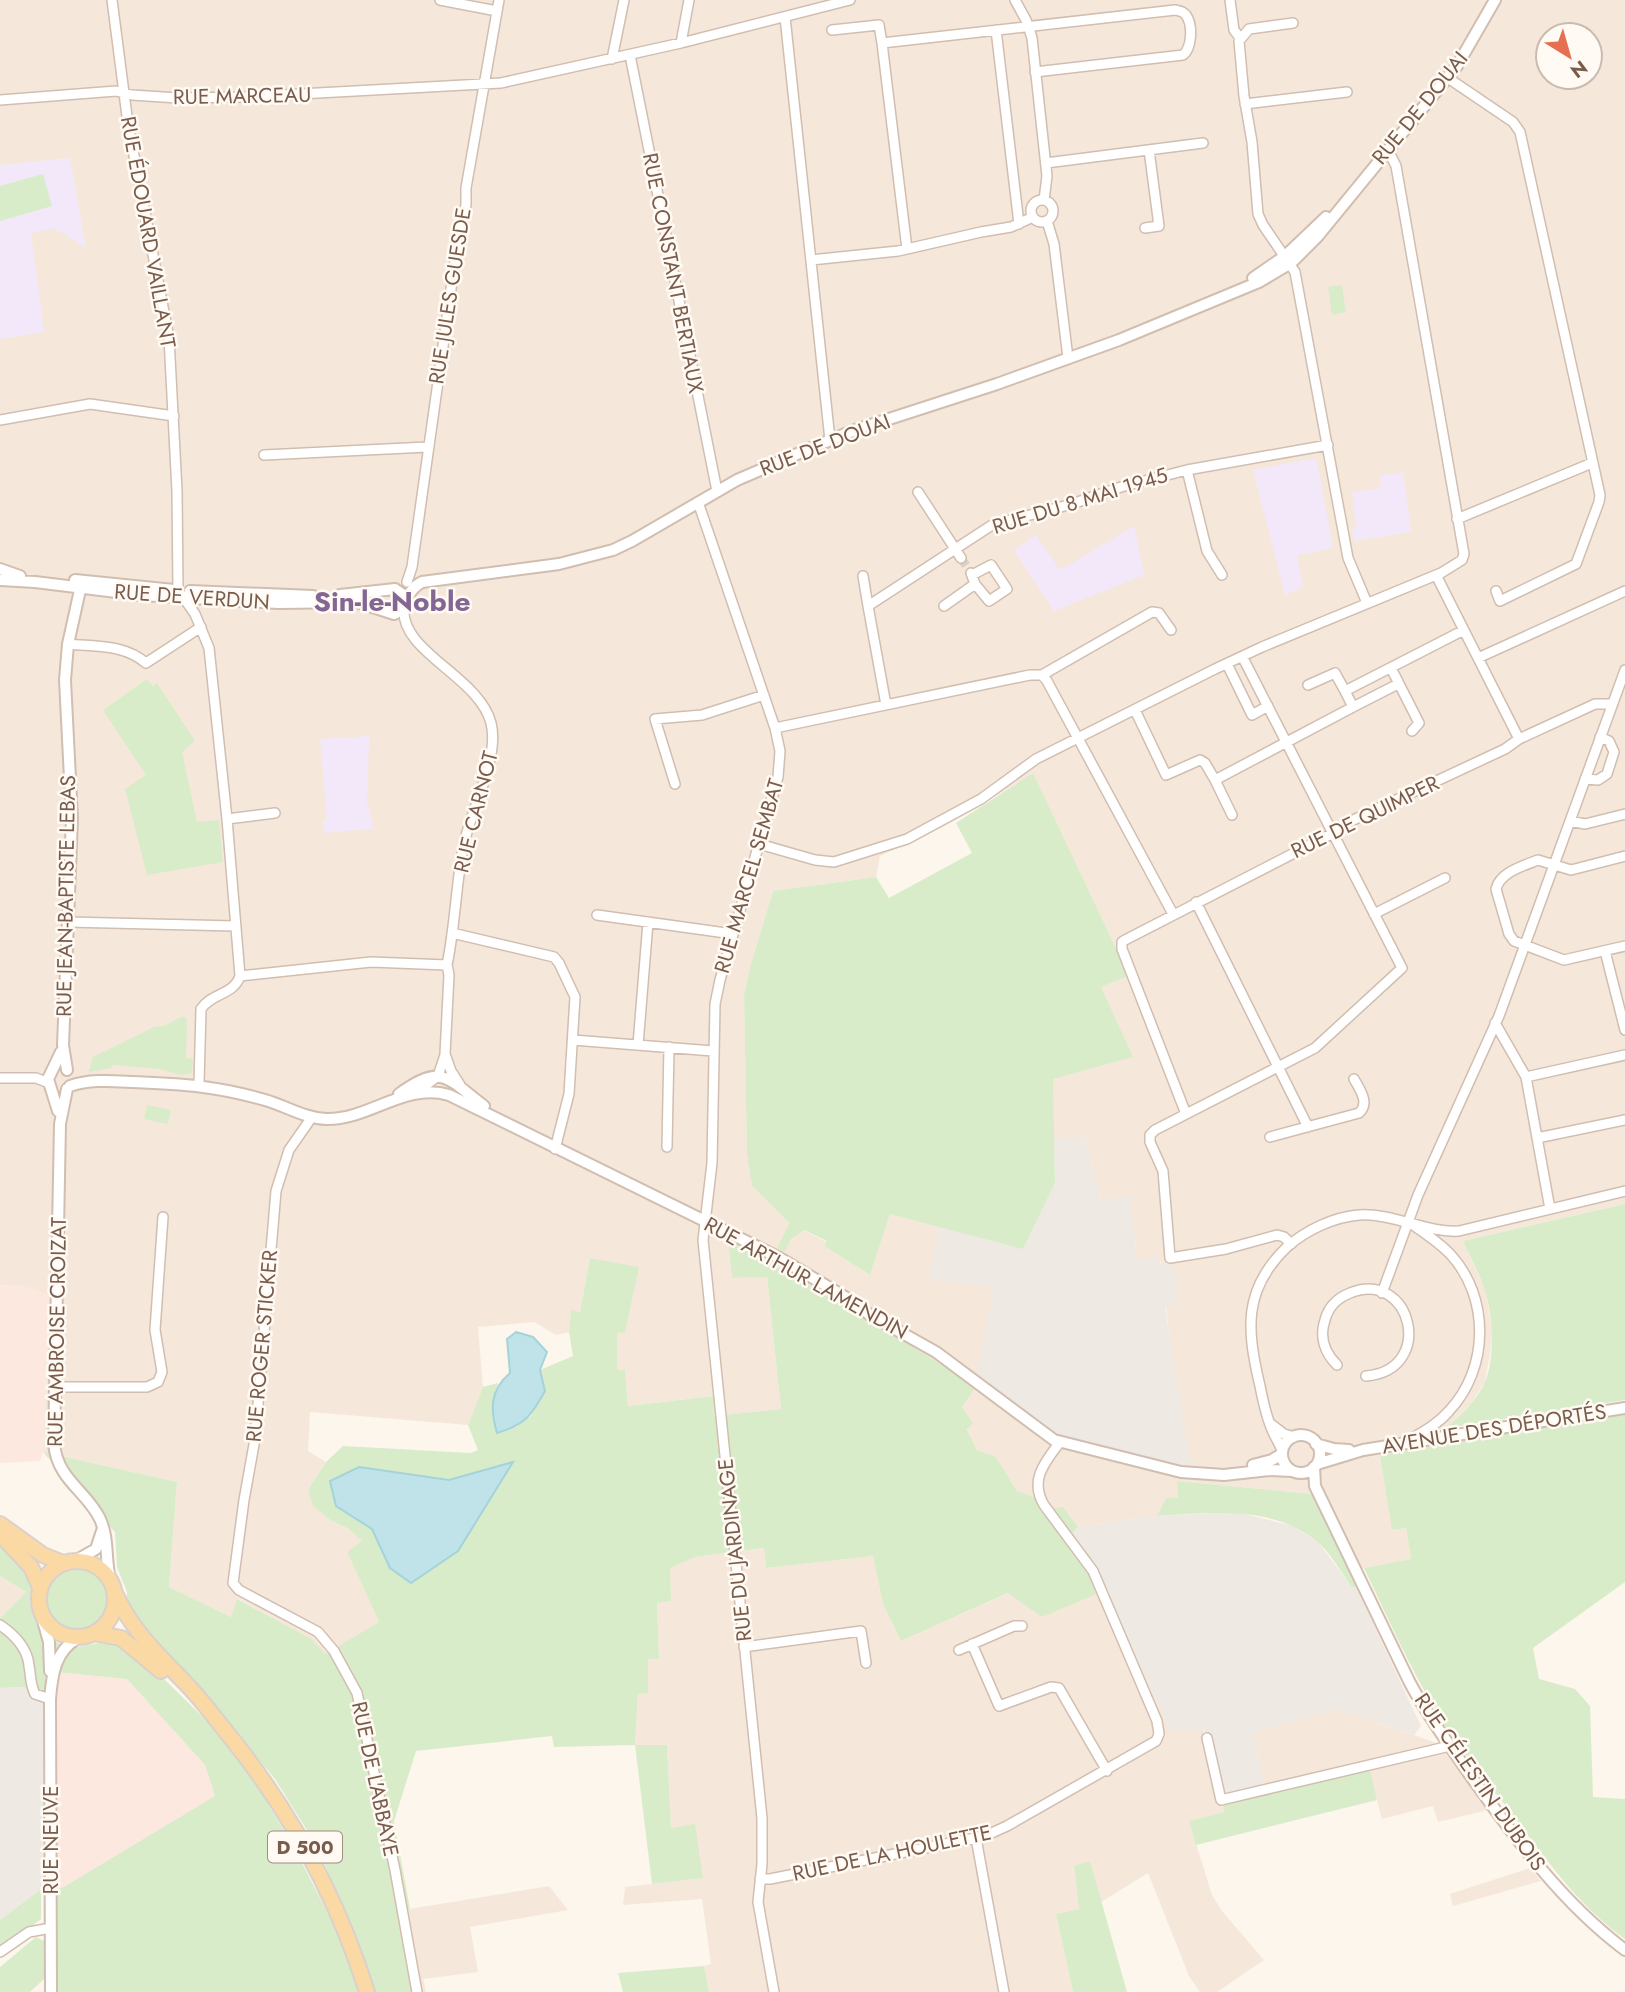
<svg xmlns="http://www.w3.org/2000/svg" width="1625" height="1992" font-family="Jost,sans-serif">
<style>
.residential{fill:#f5e8da;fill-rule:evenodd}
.commercial{fill:#fde8e0}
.industrial{fill:#efe9e4}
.education{fill:#f3e8fa}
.green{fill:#d8ecc9;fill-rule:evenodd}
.water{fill:#bfe3e8;stroke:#a5d3da;stroke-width:2}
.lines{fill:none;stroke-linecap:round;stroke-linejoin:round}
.minor-tunnel{stroke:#dcd0c4;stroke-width:9;stroke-dasharray:9 4.5;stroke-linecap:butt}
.minor-casing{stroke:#d1beb0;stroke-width:12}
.tertiary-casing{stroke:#d1beb0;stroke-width:14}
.primary-casing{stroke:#dad1cd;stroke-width:18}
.minor{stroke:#fff;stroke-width:9}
.tertiary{stroke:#fff;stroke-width:10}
.primary{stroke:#fbd9a5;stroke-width:14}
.labels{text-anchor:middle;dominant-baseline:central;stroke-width:5;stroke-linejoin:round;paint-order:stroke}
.shield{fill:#fffaf3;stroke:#a28b7f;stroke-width:2}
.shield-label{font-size:19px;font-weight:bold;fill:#7a5c4d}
.street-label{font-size:21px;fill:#7a5c4d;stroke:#fffaf3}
.district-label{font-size:28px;font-weight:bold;fill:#846695;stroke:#fffaf3}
</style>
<rect width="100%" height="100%" fill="#fdf6ec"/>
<path class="residential" d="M0,0H1625V1204L1463,1241L1486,1291L1492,1330L1490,1354L1485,1382L1471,1403L1447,1428L1443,1442L1380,1455L1393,1530L1406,1528L1411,1559L1364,1568L1350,1573L1313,1494L1177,1481L1178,1498H1166L1157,1516L1078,1527L1063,1508L1044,1509L1034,1497L1017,1491L996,1457L977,1450L967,1428L973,1423L962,1407L973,1389L955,1373L844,1304L728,1240L732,1278L767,1276L781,1409L714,1416L712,1396L628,1406L625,1370H617V1332L590,1258L580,1312L571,1311L569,1332L556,1335L534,1322L478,1327L483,1387L468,1425L310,1412L308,1451L326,1462L308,1490L313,1505L330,1520L349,1529L363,1542L347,1552L379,1622L325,1655L312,1639L238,1599L231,1617L169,1587L177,1482L43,1452L49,1296L26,1287L0,1285ZM1548,35H1590V77H1548ZM1033,774L1129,976L1101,987L1052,1079L1054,1140L1085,1136L1101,1201L1130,1194L1137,1261L1160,1259L1176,1389L1191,1469L994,1285L931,1280L938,1226L890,1214L870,1275L824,1246L827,1242L803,1230L791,1239L785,1252L777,1248L789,1223L752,1186L747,1155L744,995L750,967L773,891L876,877L880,856L943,827Z
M764,1548L766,1568L873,1556L883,1604L901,1641L1009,1593L1099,1594L1106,1590L1171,1732L1203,1728L1225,1812L1189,1821L1212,1895L1222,1911L1264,1960L1217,1992H1200L1189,1976L1148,1873L1101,1902L1090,1862L1074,1867L1079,1909L1056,1914L1073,1992H709L704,1966L711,1964L702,1899L623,1905L625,1887L702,1878L671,1829L667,1746L635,1745L638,1694L648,1693V1659H659L657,1602L671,1601L669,1568L694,1557Z
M0,1576L26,1592L0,1618Z
M1338,1709L1434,1742L1447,1749L1488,1810L1438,1822L1433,1806L1382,1819L1369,1771L1267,1795L1252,1733Z
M1530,1868L1541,1881L1453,1906L1450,1894Z
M549,1886L568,1910L470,1927L478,1972L423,1979L426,1992H412L397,1911Z"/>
<path class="commercial" d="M0,1285L26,1287L49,1296L43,1452L40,1461L0,1463Z
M45,1671L127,1679L205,1765L215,1796L61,1889H41Z"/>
<path class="industrial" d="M1085,1136L1101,1201L1130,1194L1137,1260L1160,1258V1265L1174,1266L1177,1304L1165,1307L1191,1470L1067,1441L975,1377L994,1286L930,1280L938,1226L1023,1248L1055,1183L1054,1140Z
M1236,1512L1293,1526L1318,1542L1352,1587H1356L1421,1726L1414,1735L1338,1709L1252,1733L1267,1795L1223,1805L1204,1729L1171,1732L1091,1558L1072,1534L1078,1527L1157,1516Z
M24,1687L46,1705L41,1889L0,1920V1688Z"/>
<path class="education" d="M70,158L86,248L54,228L31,233L44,332L0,339V165Z
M1316,458L1333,548L1297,555L1303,587L1285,595L1253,470Z
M1403,472L1411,532L1354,541L1352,529L1356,528L1352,492L1381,488L1380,475Z
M1134,526L1144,575L1054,611L1014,550L1036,535L1060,570Z
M369,736L367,805L371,814L373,829L324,833L323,820L327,819L320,739Z"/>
<path class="green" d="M43,174L52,206L0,221V186Z
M1342,285L1346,312L1332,315L1328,287Z
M147,679L153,686L157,683L195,741L182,752L197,822L219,820L223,862L147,875L125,789L146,775L103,710Z
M1033,773L1129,976L1101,987L1133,1057L1053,1079L1055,1183L1023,1249L890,1214L870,1275L824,1246L827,1241L804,1230L791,1239L785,1252L777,1248L789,1223L752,1186L747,1155L744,995L750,967L773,891L876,877L889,898L972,853L956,823Z
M183,1016L187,1020L186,1058L193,1059L192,1073L181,1075L159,1069L112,1065L111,1068L89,1072L93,1057L154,1027L164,1026Z
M147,1105L171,1110L168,1124L144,1119Z
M1625,1204V1400L1447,1428C1460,1415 1477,1400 1485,1382C1495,1359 1493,1314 1485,1291C1480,1274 1470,1257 1463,1241Z
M728,1240L844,1304L955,1373L974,1389L962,1407L973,1423L967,1429L977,1450L996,1457L1017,1491L1034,1497L1044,1509L1063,1507L1078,1527L1072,1534L1091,1557L1106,1590L1042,1617L1008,1593L901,1641L883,1604L873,1556L766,1568L764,1548L695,1557L670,1568L671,1601L657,1603L659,1659H648V1693L638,1694L635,1745H667L671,1828L695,1824L703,1878L652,1884L635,1745L554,1747L552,1736L416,1751L394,1821L410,1909L397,1912L412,1992H376L318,1848L275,1779L201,1689L139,1626L127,1604V1592L117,1567L115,1532L43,1452L177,1482L169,1587L231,1617L237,1599L312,1639L325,1654L379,1622L347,1552L362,1541L349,1529L330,1520L313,1506L308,1490L326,1462L343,1446L471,1453L478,1450L468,1425L483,1387L498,1383L492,1413L516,1427L531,1416L545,1391L540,1370L573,1356L569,1332L571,1310L580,1312L590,1258L639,1267L625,1332L617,1333V1370H625L628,1406L713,1396L714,1416L781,1409L767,1277L732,1278ZM512,1463L390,1568L372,1529L359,1467L449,1480Z
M1625,1413V1582L1533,1648L1539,1679L1575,1689L1590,1706L1593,1797L1625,1799V1939C1584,1910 1554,1870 1524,1830C1494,1790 1458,1750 1433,1706C1407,1661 1386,1614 1364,1568L1411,1559L1406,1528L1392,1530L1380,1455Z
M1177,1481L1313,1494L1356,1587H1352C1341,1573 1330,1551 1315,1540C1271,1505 1210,1513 1157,1516L1166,1498H1178Z
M0,1547L21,1566L32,1582L30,1603L44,1637L71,1648L110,1641L123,1646L166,1681L215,1729L251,1775L294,1847L342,1941L358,1992H57L56,1889L62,1888L215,1796L205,1765L127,1679L45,1671L46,1705L24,1687L0,1688V1618L26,1592L0,1576Z
M45 1599a32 32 0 1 1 64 0a32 32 0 1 1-64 0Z
M1370,1770L1377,1800L1196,1845L1189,1821L1224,1812L1223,1805Z
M1090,1861L1127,1992H1073L1056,1914L1079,1909L1074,1866Z
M41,1889V1919L0,1950V1920Z
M36,1937L44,1941V1979L30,1992H0V1967Z
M704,1966L709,1992H623L618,1973Z"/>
<path class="water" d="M516,1332L533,1337L547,1352L540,1370L545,1391C531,1416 526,1424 497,1433C490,1409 490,1390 510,1373L507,1339Z
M513,1462L458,1551L411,1583L390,1568L372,1529L336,1506L330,1481L359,1467L449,1480Z"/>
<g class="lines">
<path class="minor-tunnel" d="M961,558L971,573"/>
<g class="minor-casing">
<path id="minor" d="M112,0L128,124L169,338L177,491L178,590L195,614L209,648L227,819
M440,0L497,11
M1015,0L1026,20L1032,38L1047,176L1044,200
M1230,0L1234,30L1240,38
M785,17L830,440
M1293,23L1249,29L1239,41L1244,96L1252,142L1258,214L1263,225L1295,272L1348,558L1367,603
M832,30L879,25L882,43
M996,30L1019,224
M681,43L689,0
M630,55L717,491
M612,59L624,0
M1448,78L1513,122L1520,132L1600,495L1599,502L1576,564L1500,601L1496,591
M0,100L116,91L132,95L178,98L244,97L501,83L681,43L850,0
M1245,104L1347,92
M1046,163L1203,143
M1031 211a11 11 0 1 1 22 0a11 11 0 1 1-22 0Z
M1047,221L1054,244L1068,358
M1145,228L1159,226L1149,150
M907,249L882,43L1175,10C1180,11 1183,11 1186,15C1193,25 1192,48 1183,55L1035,72
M811,260L898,251L981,232L1011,227L1033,217
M0,420L90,404L174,416
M264,455L427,447
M1187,470L1207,551L1222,575
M918,492L961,558
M698,502L775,728L780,751L778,777L720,980L715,1004L712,1163L703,1240L762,1818V1864L758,1902L774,1992
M1457,519L1592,463
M971,573L975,584L989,601L1007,589L991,565L972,575
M1436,575L1519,739
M863,576L868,606
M407,582L412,567L460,225L466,205V188L499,0
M944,606L975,584
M404,607C399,652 479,676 491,723C500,758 470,811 463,848C456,886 455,926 447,965L449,975L445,1054L451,1071L460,1085
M68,644C97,647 124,644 146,663L201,627
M1243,658L1402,968L1315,1048L1155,1130L1150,1135V1142L1163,1171L1170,1258L1226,1249L1277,1235L1284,1237L1291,1244
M1478,658L1625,591
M1227,664L1252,715L1268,706
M1391,668L1419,723L1412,731
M1042,675L1047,681L1173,914
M1308,685L1335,673L1345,691
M886,705L868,606L992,525L1072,504L1121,487L1187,470L1328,445
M1353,707L1398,684
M1135,710L1166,775L1200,760L1205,763L1215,780L1353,707L1345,691L1464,630
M775,728L1030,675H1042L1152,612L1159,613L1171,630
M1585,779L1598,780L1607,774L1614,752L1609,741L1600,737
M1215,780L1232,815
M675,784L655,719L702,715L764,695
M1570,821L1585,824L1625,814
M759,844L815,860L834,862L907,839L981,799L1036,759L1215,669L1262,647L1441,573L1462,560L1464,554L1396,166L1388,150
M1625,856L1571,870L1538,860C1523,866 1500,872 1496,889L1509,934L1514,941L1564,960L1625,946
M1196,902L1308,1127
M1374,914L1445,878
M597,915L733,934
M68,922L235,926
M452,933L554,957L559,963L575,997L569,1094L555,1149
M1605,951L1625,1030
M240,976L371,962L447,965
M1495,1023L1526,1077L1550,1209
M573,1040L713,1051
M638,1045L648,922
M1526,1077L1625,1055
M0,1078H36L49,1083
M199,1084L201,1009C211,993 234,995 240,976L227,819L275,813
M417,1092L438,1076L445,1055
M1186,1114L1122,949V942L1125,940L1333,833L1349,822L1505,749L1519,739L1595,704H1612
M312,1117L289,1150L276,1191L255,1439L244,1500L233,1583L239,1590L318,1632L334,1651L357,1693L395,1870L417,1992
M1270,1137L1359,1113C1370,1103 1360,1090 1354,1079
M1537,1138L1625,1120
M667,1147L669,1047
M1382,1293L1418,1195L1499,1016L1625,670
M1337,1365C1325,1353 1319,1337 1325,1320C1328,1308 1337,1298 1350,1293C1411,1268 1437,1370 1366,1376
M55,1387H147L158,1382L162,1372L155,1330L163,1217
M1271,1424L1284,1434L1294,1437
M1406,1442C1421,1433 1437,1425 1449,1411C1489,1369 1490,1298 1451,1255C1440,1243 1426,1234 1413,1225
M1282,1451C1280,1444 1276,1439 1273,1432C1266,1417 1263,1401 1260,1386C1247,1331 1242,1290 1287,1247C1306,1230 1334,1217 1359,1215C1394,1213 1426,1233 1459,1231L1625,1191
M0,1625C14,1634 28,1649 29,1666C31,1676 30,1684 35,1694L50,1699
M972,1644L999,1706L1051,1687L1059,1688L1107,1771
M744,1647L861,1631L866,1663
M959,1650L1014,1626H1022
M1207,1738L1221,1800L1450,1746
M976,1838L1004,1992
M760,1879H770L985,1836L1007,1826L1156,1741L1159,1734L1157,1721L1093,1571L1044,1505C1029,1480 1045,1462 1060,1442
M0,1952L29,1932L51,1928"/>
</g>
<g class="tertiary-casing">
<path id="tertiary" d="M1253,278L1285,256L1326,217
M0,569L20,576
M0,580L35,582L141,595L278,603L357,602L394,614C409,608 404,591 422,582L559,564L613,550L632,541L737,480L811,448L855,430L997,384L1119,340L1259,282L1291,263L1317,237L1457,66L1495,0
M75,580L174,590
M190,591L313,596
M340,595L395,589L402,594L405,601
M67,1070L63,1045L72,818L65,680L68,644L82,581
M70,1086C90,1079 112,1081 133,1082C184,1084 216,1086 265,1100C286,1106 304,1118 326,1119C370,1120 404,1082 449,1095L778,1257L850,1300L870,1315L936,1352L1054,1440L1181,1472L1224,1475L1269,1470L1292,1471
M67,1089L60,1124L54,1444C58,1481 86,1490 100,1519C109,1539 105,1559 110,1579
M399,1094C442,1062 448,1079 484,1106
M58,1111L48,1079L61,1052
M1282 1454a19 19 0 1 1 38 0a19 19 0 1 1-38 0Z
M1316,1444L1334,1449L1349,1450
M1317,1464L1363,1450L1625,1408
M1253,1465L1272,1460L1282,1454
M1314,1467L1315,1486L1409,1681C1426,1714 1449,1744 1470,1775C1516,1839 1561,1902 1625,1950
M75,1561L96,1549L102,1531
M42,1617L49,1642L50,1671
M51,1992L50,1699C52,1674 55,1651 78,1638"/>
</g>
<g class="primary-casing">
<path id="primary" d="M0,1524L43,1555L63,1563
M0,1534L31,1567L40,1587
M39 1599a38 38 0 1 1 76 0a38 38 0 1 1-76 0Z
M115,1593C132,1632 163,1659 191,1689C205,1704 218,1722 232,1739C292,1814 338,1900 367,1992
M94,1633L121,1638L161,1671"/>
</g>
<use href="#minor" class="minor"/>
<use href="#tertiary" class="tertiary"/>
<use href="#primary" class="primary"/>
</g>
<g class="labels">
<rect class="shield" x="268" y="1831.5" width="74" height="31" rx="5"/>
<g class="shield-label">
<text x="305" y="1847">D 500</text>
</g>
<g class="street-label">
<text transform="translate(242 96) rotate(-1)">RUE MARCEAU</text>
<text transform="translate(1420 108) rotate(-51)">RUE DE DOUAI</text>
<text transform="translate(148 232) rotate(80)">RUE ÉDOUARD VAILLANT</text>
<text transform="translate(673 273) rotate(79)">RUE CONSTANT BERTIAUX</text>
<text transform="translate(450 296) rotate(-81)">RUE JULES GUESDE</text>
<text transform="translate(825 445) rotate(-21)">RUE DE DOUAI</text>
<text transform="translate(1080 501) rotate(-17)">RUE DU 8 MAI 1945</text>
<text transform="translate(192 597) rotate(4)">RUE DE VERDUN</text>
<text transform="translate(476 812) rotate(-76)">RUE CARNOT</text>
<text transform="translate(1365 817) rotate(-26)">RUE DE QUIMPER</text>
<text transform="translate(749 876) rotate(-74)">RUE MARCEL SEMBAT</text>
<text transform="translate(66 896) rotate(-89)">RUE JEAN-BAPTISTE LEBAS</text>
<text transform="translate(806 1278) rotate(29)">RUE ARTHUR LAMENDIN</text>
<text transform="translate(57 1332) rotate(-89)">RUE AMBROISE CROIZAT</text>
<text transform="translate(262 1346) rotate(-85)">RUE ROGER STICKER</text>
<text transform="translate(1494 1429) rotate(-9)">AVENUE DES DÉPORTÉS</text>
<text transform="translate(735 1550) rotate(-96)">RUE DU JARDINAGE</text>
<text transform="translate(375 1779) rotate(78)">RUE DE L'ABBAYE</text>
<text transform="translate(1480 1782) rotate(55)">RUE CÉLESTIN DUBOIS</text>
<text transform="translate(51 1840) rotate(-90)">RUE NEUVE</text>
<text transform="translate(892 1853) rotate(-12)">RUE DE LA HOULETTE</text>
</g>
<g class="district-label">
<text x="392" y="601">Sin-le-Noble</text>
</g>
</g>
<g transform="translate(1569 56) rotate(143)"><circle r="33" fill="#fffaf3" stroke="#cabbb1" stroke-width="2"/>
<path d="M0-5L12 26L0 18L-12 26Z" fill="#e76f51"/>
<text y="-10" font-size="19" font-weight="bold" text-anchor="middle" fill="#7a5c4d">N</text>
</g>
</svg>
